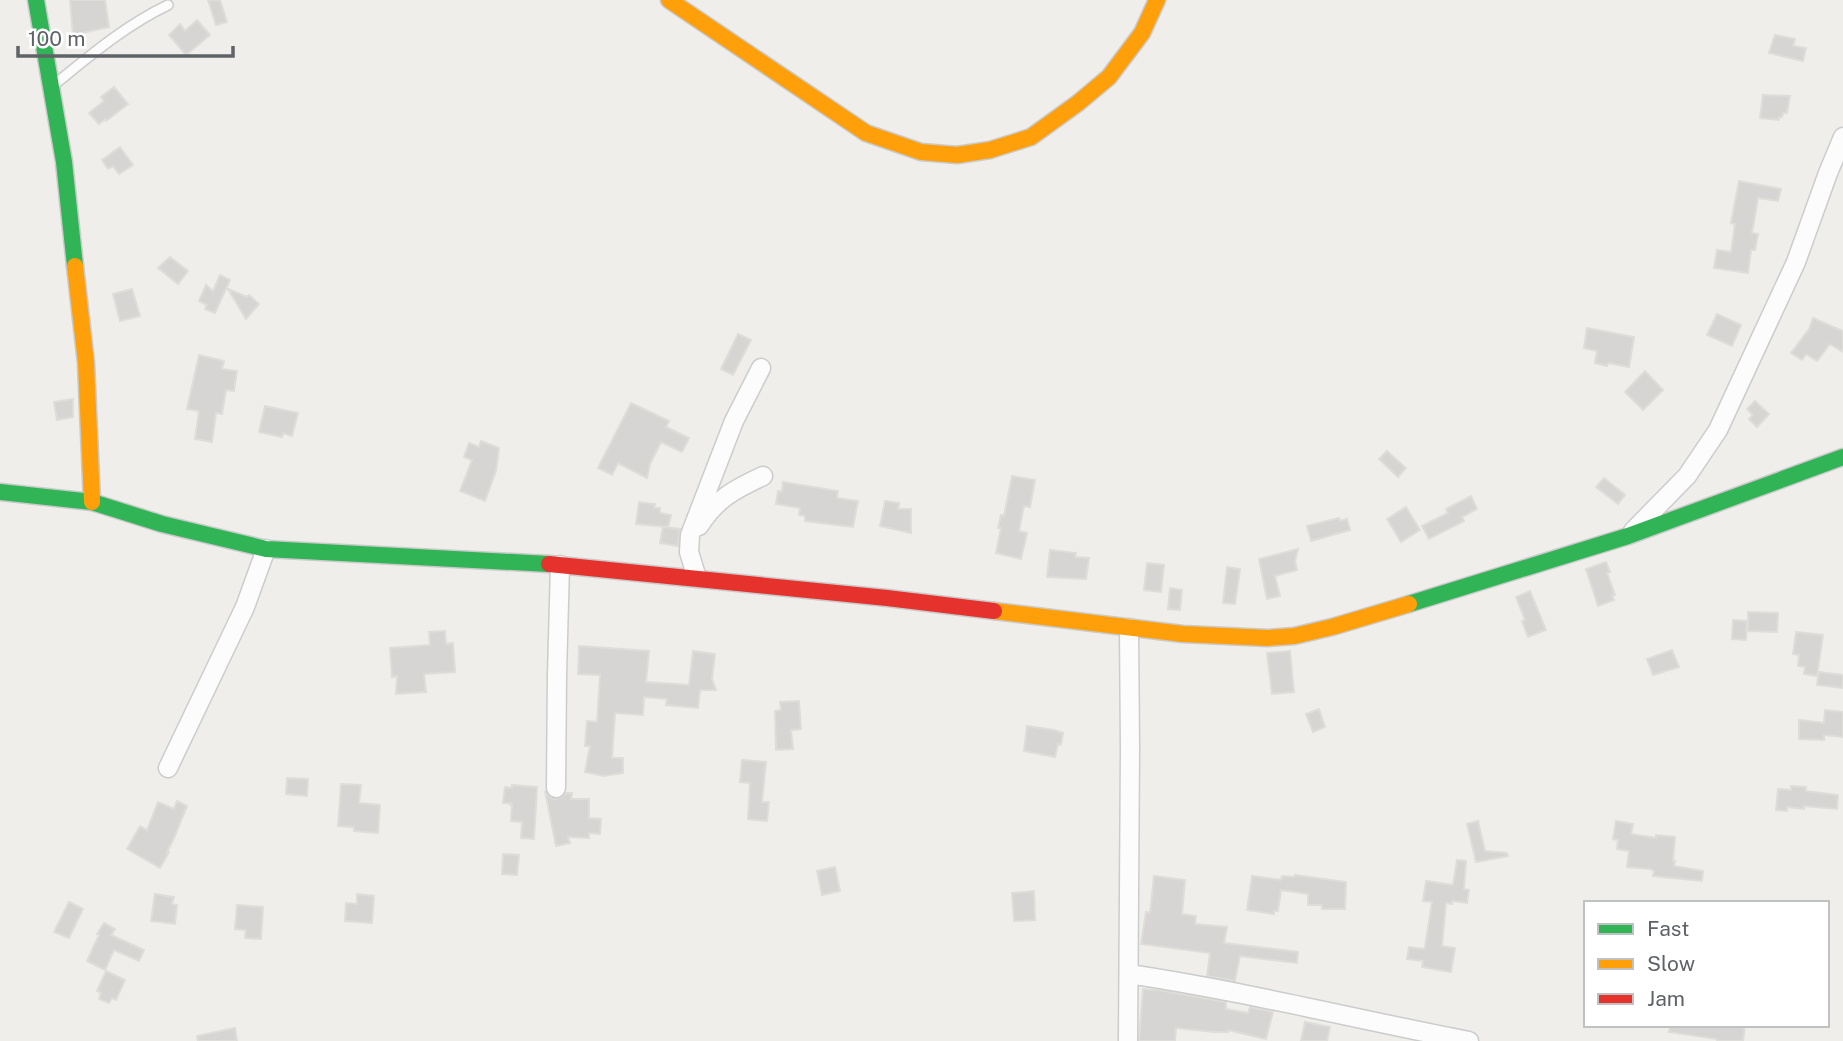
<svg xmlns="http://www.w3.org/2000/svg" width="1843" height="1041" font-family="'Public Sans',sans-serif">
<style>
.building{fill:#d6d5d3;stroke:#deddd9;stroke-width:2}
.lines{fill:none;stroke-linecap:round;stroke-linejoin:round}
.lane-casing{stroke:#cbcccc;stroke-width:12}
.street-casing{stroke:#cbcccc;stroke-width:21}
.fast-casing{stroke:#cacacb;stroke-width:19}
.slow-casing{stroke:#cacacb;stroke-width:19}
.jam-casing{stroke:#cacacb;stroke-width:19}
.lane{stroke:#fdfcfc;stroke-width:9}
.street{stroke:#fdfcfc;stroke-width:18}
.fast{stroke:#30b455;stroke-width:16}
.slow{stroke:#ff9f0a;stroke-width:16}
.jam{stroke:#e5322d;stroke-width:16}
</style>
<rect width="100%" height="100%" fill="#efeeea"/>
<path class="building" d="M70,0H105L109,27L73,35Z
M208,0H220L227,22L216,25Z
M197,20L210,35L186,55L169,35L180,24L185,31Z
M1775,35L1795,39L1793,46L1806,48L1803,61L1769,53Z
M114,87L128,104L106,121L105,119L99,124L89,113L104,101L101,97Z
M1763,95L1790,96L1787,113H1783L1782,117H1779V120L1760,118Z
M120,147L133,165L119,174L113,166L108,169L102,160Z
M1739,181L1781,189L1778,201L1758,198L1752,233L1758,234L1755,250H1751L1748,273L1714,268L1717,250L1731,252L1735,224L1731,223Z
M170,257L188,271L178,284L158,268Z
M220,275L230,280L215,313L205,309L207,305L199,301L206,285L213,291Z
M132,289L140,316L120,321L113,294Z
M228,289L247,297L249,295L259,304L246,319Z
M1717,314L1741,325L1732,346L1707,335Z
M1813,318L1843,331V352L1830,344L1817,361L1806,354L1802,360L1791,353L1809,329Z
M1587,328L1634,337L1629,367L1608,363L1607,366L1595,363L1597,351L1584,348Z
M738,334L751,340L733,375L721,369Z
M199,355L224,361L222,369L237,371L234,391L226,390L222,414L216,413L212,442L195,439L199,411L187,409Z
M1645,371L1663,390L1643,410L1625,392Z
M73,399V417L57,420L54,402Z
M1755,401L1769,414L1757,427L1749,419L1753,415L1747,409Z
M631,403L669,421L666,427L689,438L682,452L661,442L650,464L647,478L618,463L612,475L598,468Z
M265,406L298,413L292,436L283,433L282,437L259,432Z
M481,441L499,448L496,471L485,501L460,491L472,460L464,457L469,443L479,447Z
M1387,451L1406,468L1398,477L1379,459Z
M1012,476L1035,480L1030,507L1024,506L1019,531L1027,533L1021,559L996,553L1001,528H998L1001,515L1004,516Z
M1604,478L1625,495L1618,504L1596,487Z
M783,482L838,491L837,498L858,501L853,527L805,521V516L799,515L800,508L776,504L778,491L782,492Z
M1471,496L1477,509L1462,517L1464,521L1429,539L1422,526L1448,513L1446,509Z
M885,501L899,503L898,509H911V533L880,526Z
M639,502L655,504L654,508H660V513L671,515L668,527L636,524Z
M1406,507L1420,530L1401,542L1387,519Z
M1339,518L1340,521L1347,519L1350,530L1311,541L1307,526Z
M663,527L680,529L678,546L660,543Z
M1298,549L1295,561L1297,570L1275,576L1280,596L1267,599L1259,559Z
M1050,550L1076,553L1075,557L1089,558L1086,579L1047,577Z
M1606,562L1610,572L1607,573L1615,595L1612,596L1614,600L1598,606L1586,569Z
M1147,563L1164,565L1161,592L1144,590Z
M1227,567L1240,569L1235,604L1223,603Z
M1170,588L1182,590L1180,610L1168,609Z
M1530,591L1546,630L1528,637L1522,621L1525,620L1516,597Z
M1748,612L1778,613L1777,632L1748,631Z
M1733,620L1747,621L1746,640L1732,639Z
M445,631L446,644L453,643L455,672L424,674L426,692L396,694L397,676L392,677L390,648L430,645L429,632Z
M1796,632L1823,635L1817,676L1804,674L1805,667L1798,666L1799,655L1793,654Z
M579,646L649,651L646,682L689,685L693,651L715,654L712,679L716,690H700L698,708L666,705L667,699L644,697L643,715L615,713L612,758H623V773L604,776L585,772L590,746H585L587,721L597,722L600,675L578,674Z
M1672,650L1679,667L1653,675L1647,659Z
M1290,651L1294,692L1272,694L1267,653Z
M1819,672L1843,675V688L1817,685Z
M799,701L801,729L791,730L793,749L776,750L775,711L781,710L780,702Z
M1319,709L1325,727L1313,732L1306,714Z
M1825,710L1843,712V737L1824,735V740L1799,739V720L1824,723Z
M1027,726L1054,730L1063,733L1061,745L1058,744L1055,757L1024,751Z
M742,760L766,762L762,802H769L767,821L748,819L750,783L740,782Z
M287,778L308,779L307,796L286,794Z
M341,784L361,785L359,803L380,805L378,833L354,831V827L338,826Z
M512,785L537,787L534,839L521,838L522,822L511,821L512,805H510L511,803H503L505,787L512,788Z
M1791,786L1806,787V791L1838,795L1837,809L1804,806V809L1787,807V811L1776,810L1778,789L1791,790Z
M545,791L550,797L555,799L562,797L566,793H572L571,799H589V818L601,819L600,834L589,833V838L568,837L570,843L556,846Z
M177,801L187,806L174,838L167,852H169L160,868L127,849L140,826L147,830L158,802L174,809Z
M1478,821L1485,851L1507,853L1508,856L1476,862L1467,824Z
M1616,821L1633,824L1631,834L1656,838V835L1675,837L1673,861H1675L1674,866L1703,871L1702,881L1653,876L1654,871L1650,869L1627,867L1629,851L1617,849L1618,840L1613,839Z
M503,854L519,855L517,875L502,874Z
M1457,860L1466,861L1464,889L1469,890L1467,903L1452,901V904L1446,903L1442,946L1455,948L1451,972L1422,967L1423,961L1407,959L1409,947L1424,949L1425,947L1432,902L1423,901L1426,881L1453,885Z
M835,867L840,891L822,895L817,871Z
M1295,875L1346,882L1345,909H1322V905H1308V894L1281,890L1278,911H1274V914L1247,910L1252,876L1281,880L1282,876L1294,877Z
M1154,876L1185,880L1182,914L1196,916L1195,924L1227,927L1224,943L1298,952L1297,963L1240,956L1235,981L1207,976L1210,953L1141,944L1146,912L1150,913Z
M1034,891L1035,920L1014,921L1012,893Z
M155,894L174,897L172,904L177,905L175,924L151,921Z
M357,894L374,896L372,923L345,921L346,903L357,904Z
M69,902L83,909L69,938L54,932Z
M237,905L263,907L261,939L245,938L246,930L235,929Z
M104,923L115,929L111,935L144,950L139,961L114,950L105,970L87,961L99,935L97,934Z
M106,971L125,980L116,1000L112,998L109,1003L99,999L101,993L97,991Z
M1143,989L1158,990L1226,1002V1009L1248,1013L1250,1007L1273,1012L1266,1039L1228,1030V1032H1214L1176,1028L1175,1041H1139Z
M1305,1022L1330,1027L1327,1041H1301Z
M1670,1025H1745L1743,1041H1717V1039L1669,1032Z
M235,1028L237,1041H198L197,1036Z"/>
<g class="lines">
<g class="lane-casing">
<path id="lane" d="M55,84C91,55 126,25 168,5"/>
</g>
<g class="street-casing">
<path id="street" d="M699,526C716,499 735,489 763,476
M1633,531L1687,476L1718,430L1796,262L1828,173L1843,137
M697,578L689,552L690,535L734,421L761,368
M168,768L245,607L266,549
M556,788L557,675L560,565
M1129,974C1243,991 1355,1019 1469,1041
M1128,1041L1130,749L1129,628"/>
</g>
<g class="fast-casing">
<path id="fast" d="M36,0L64,162L75,266
M0,492L92,502L162,524L266,549L549,564
M1409,604L1628,536L1843,457"/>
</g>
<g class="slow-casing">
<path id="slow" d="M669,0L866,133L921,152L957,155L990,150L1031,137L1078,103L1109,77L1142,33L1157,0
M75,266L86,363L92,502
M994,611L1183,634L1268,638L1294,636L1332,627L1409,604"/>
</g>
<g class="jam-casing">
<path id="jam" d="M549,564L887,598L994,611"/>
</g>
<use href="#lane" class="lane"/>
<use href="#street" class="street"/>
<use href="#fast" class="fast"/>
<use href="#slow" class="slow"/>
<use href="#jam" class="jam"/>
</g>
<rect x="1584" y="901" width="245" height="126" fill="#ffffff" stroke="#bfc1c3" stroke-width="2"/>
<rect x="1598" y="924" width="35" height="10" fill="#30b455" stroke="#bfc1c3" stroke-width="2"/>
<text x="1647" y="936" font-size="21" fill="#5f6368">Fast</text>
<rect x="1598" y="959" width="35" height="10" fill="#ff9f0a" stroke="#bfc1c3" stroke-width="2"/>
<text x="1647" y="971" font-size="21" fill="#5f6368">Slow</text>
<rect x="1598" y="994" width="35" height="10" fill="#e5322d" stroke="#bfc1c3" stroke-width="2"/>
<text x="1647" y="1006" font-size="21" fill="#5f6368">Jam</text>
<path d="M18 46v10h215v-10" fill="none" stroke="#5f6368" stroke-width="3.5"/>
<text x="28" y="46" font-size="21" fill="#5f6368" stroke="#ffffff" stroke-width="5" paint-order="stroke">100 m</text>
</svg>
